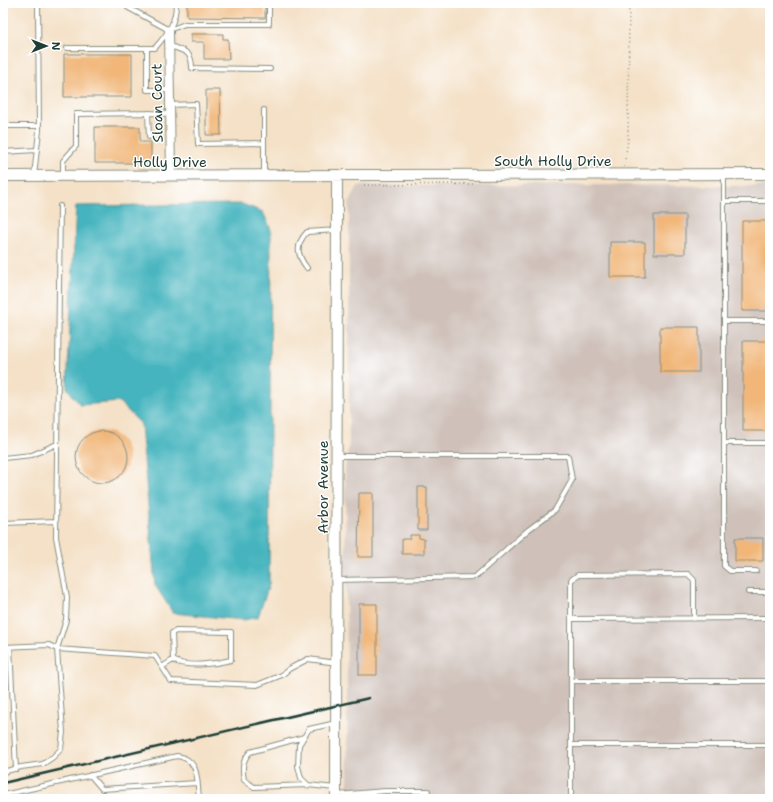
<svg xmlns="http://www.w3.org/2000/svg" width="773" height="802" font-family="'Shantell Sans',sans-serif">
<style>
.industrial{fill:#cfc1ba}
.water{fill:#45b4be;stroke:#327879}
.building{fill:#f1b678}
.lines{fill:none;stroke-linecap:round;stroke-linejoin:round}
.service-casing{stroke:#8a8f7e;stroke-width:6}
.minor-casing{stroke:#8a8f7e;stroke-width:10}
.tertiary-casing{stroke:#8a8f7e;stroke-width:12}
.path{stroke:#8a8f7e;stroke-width:1.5;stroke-dasharray:1 3;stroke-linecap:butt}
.service{stroke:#fff;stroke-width:4}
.minor{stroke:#fff;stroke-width:8}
.tertiary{stroke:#fff;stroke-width:10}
.rail{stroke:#1f3d34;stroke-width:2.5}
.labels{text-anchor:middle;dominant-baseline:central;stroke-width:3;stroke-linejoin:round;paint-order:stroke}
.street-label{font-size:14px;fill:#1f3d34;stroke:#fff}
</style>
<rect width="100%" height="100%" fill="#fff"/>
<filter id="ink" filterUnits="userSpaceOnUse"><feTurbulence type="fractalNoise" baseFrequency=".025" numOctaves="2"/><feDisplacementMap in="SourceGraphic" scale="8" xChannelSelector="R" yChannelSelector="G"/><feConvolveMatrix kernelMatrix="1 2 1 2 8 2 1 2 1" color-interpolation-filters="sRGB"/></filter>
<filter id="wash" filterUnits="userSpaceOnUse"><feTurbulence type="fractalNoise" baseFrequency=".012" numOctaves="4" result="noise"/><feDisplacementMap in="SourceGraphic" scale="16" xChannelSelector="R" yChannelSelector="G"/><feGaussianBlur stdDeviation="0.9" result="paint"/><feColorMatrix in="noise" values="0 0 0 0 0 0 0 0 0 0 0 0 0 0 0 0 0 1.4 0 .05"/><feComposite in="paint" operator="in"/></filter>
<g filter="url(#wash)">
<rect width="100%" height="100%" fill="#f4e1c7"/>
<path class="industrial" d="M594,185L770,186V799H348L345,471L349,442V204L358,186Z"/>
<path class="water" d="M242,204L263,212L271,230L269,585L258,617L243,620L173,613L155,585L141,424L119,402L80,405L67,388L76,206Z"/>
<g id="blocks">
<path class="building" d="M187,3H265V18L187,17Z
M191,34H223V39H228L229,59H204V42H191Z
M64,54H132V97H64Z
M206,90H220L221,135H206Z
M95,127H140V142H151V163H95Z
M654,215H685V254H654Z
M742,221H770V311H742Z
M610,242H645V277H610Z
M660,327H699V372H660Z
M743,341H770V431H743Z
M76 457a26 26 0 1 1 52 0a26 26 0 1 1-52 0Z
M768,456H770V483H769Z
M418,487H427V530H418Z
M359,493H373V557H358Z
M410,535H419V538L424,539V554H402V539H410Z
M735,538H763V561H735Z
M359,604H377V675H359Z"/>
</g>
</g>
<g filter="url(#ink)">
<use href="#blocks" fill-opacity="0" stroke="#8a8f7e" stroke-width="1"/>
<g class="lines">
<g class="service-casing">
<path id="service" d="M127,3V7L169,30L185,24H269V3
M170,46C184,51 192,51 192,68L270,69
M67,48H155C168,33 176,23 176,3
M147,48V90H170
M170,105L196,104L198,144L264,143
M264,110V175
M3,126H39
M149,137L148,113L170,114
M3,152L37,150
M724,175V443H770
M34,176L39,131L38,3
M63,176V161L76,146V114L148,113
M724,201H770
M60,206L56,537L67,597L66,620L57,649L155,656L171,681L257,685L282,675L289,669L308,659L337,663
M307,268C297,255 295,245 307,232L337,230
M724,321H770
M724,443V566L730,571H756
M337,456H568L572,480L555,510L528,530L475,577L337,580
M3,458L32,455L57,444
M3,523L56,521
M748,592H770
M571,619L770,618
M176,631L231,632V660C215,664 186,668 173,660L172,633Z
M3,647L49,645L57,649L63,732L61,749L53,757L43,764L21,767L3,772
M10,647L16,769
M162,667L173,660
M571,681H770
M304,737L250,752C242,761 242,768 244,780L254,787L308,785
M571,745H770
M90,775L102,789L197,783
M335,788L308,785L301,778L298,766L299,745L309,729L336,723
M3,795L177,756C200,759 197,781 199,799
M337,795L385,791H428
M571,799V580L578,575L688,574L694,580V619"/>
</g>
<g class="minor-casing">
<path id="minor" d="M169,30L171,176"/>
</g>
<g class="tertiary-casing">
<path id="tertiary" d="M3,176L770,174
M336,799L337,175"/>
</g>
<path class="path" d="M624,167L628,139L629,3
M364,185L474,184"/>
<use href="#service" class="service"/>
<use href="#minor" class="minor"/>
<use href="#tertiary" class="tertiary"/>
<path class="rail" d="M3,783L369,698"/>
</g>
</g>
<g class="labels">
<g class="street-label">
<text transform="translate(157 103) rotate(-91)">Sloan Court</text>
<text x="553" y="161">South Holly Drive</text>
<text x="170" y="162">Holly Drive</text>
<text transform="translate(323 487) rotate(-90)">Arbor Avenue</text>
</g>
</g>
<rect width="773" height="802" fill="none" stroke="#fff" stroke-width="16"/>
<g transform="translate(46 46) rotate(90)" stroke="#ffffff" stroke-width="3" paint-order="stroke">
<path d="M0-3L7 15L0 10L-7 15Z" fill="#1f3d34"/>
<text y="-6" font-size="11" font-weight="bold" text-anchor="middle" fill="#1f3d34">N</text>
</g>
</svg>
